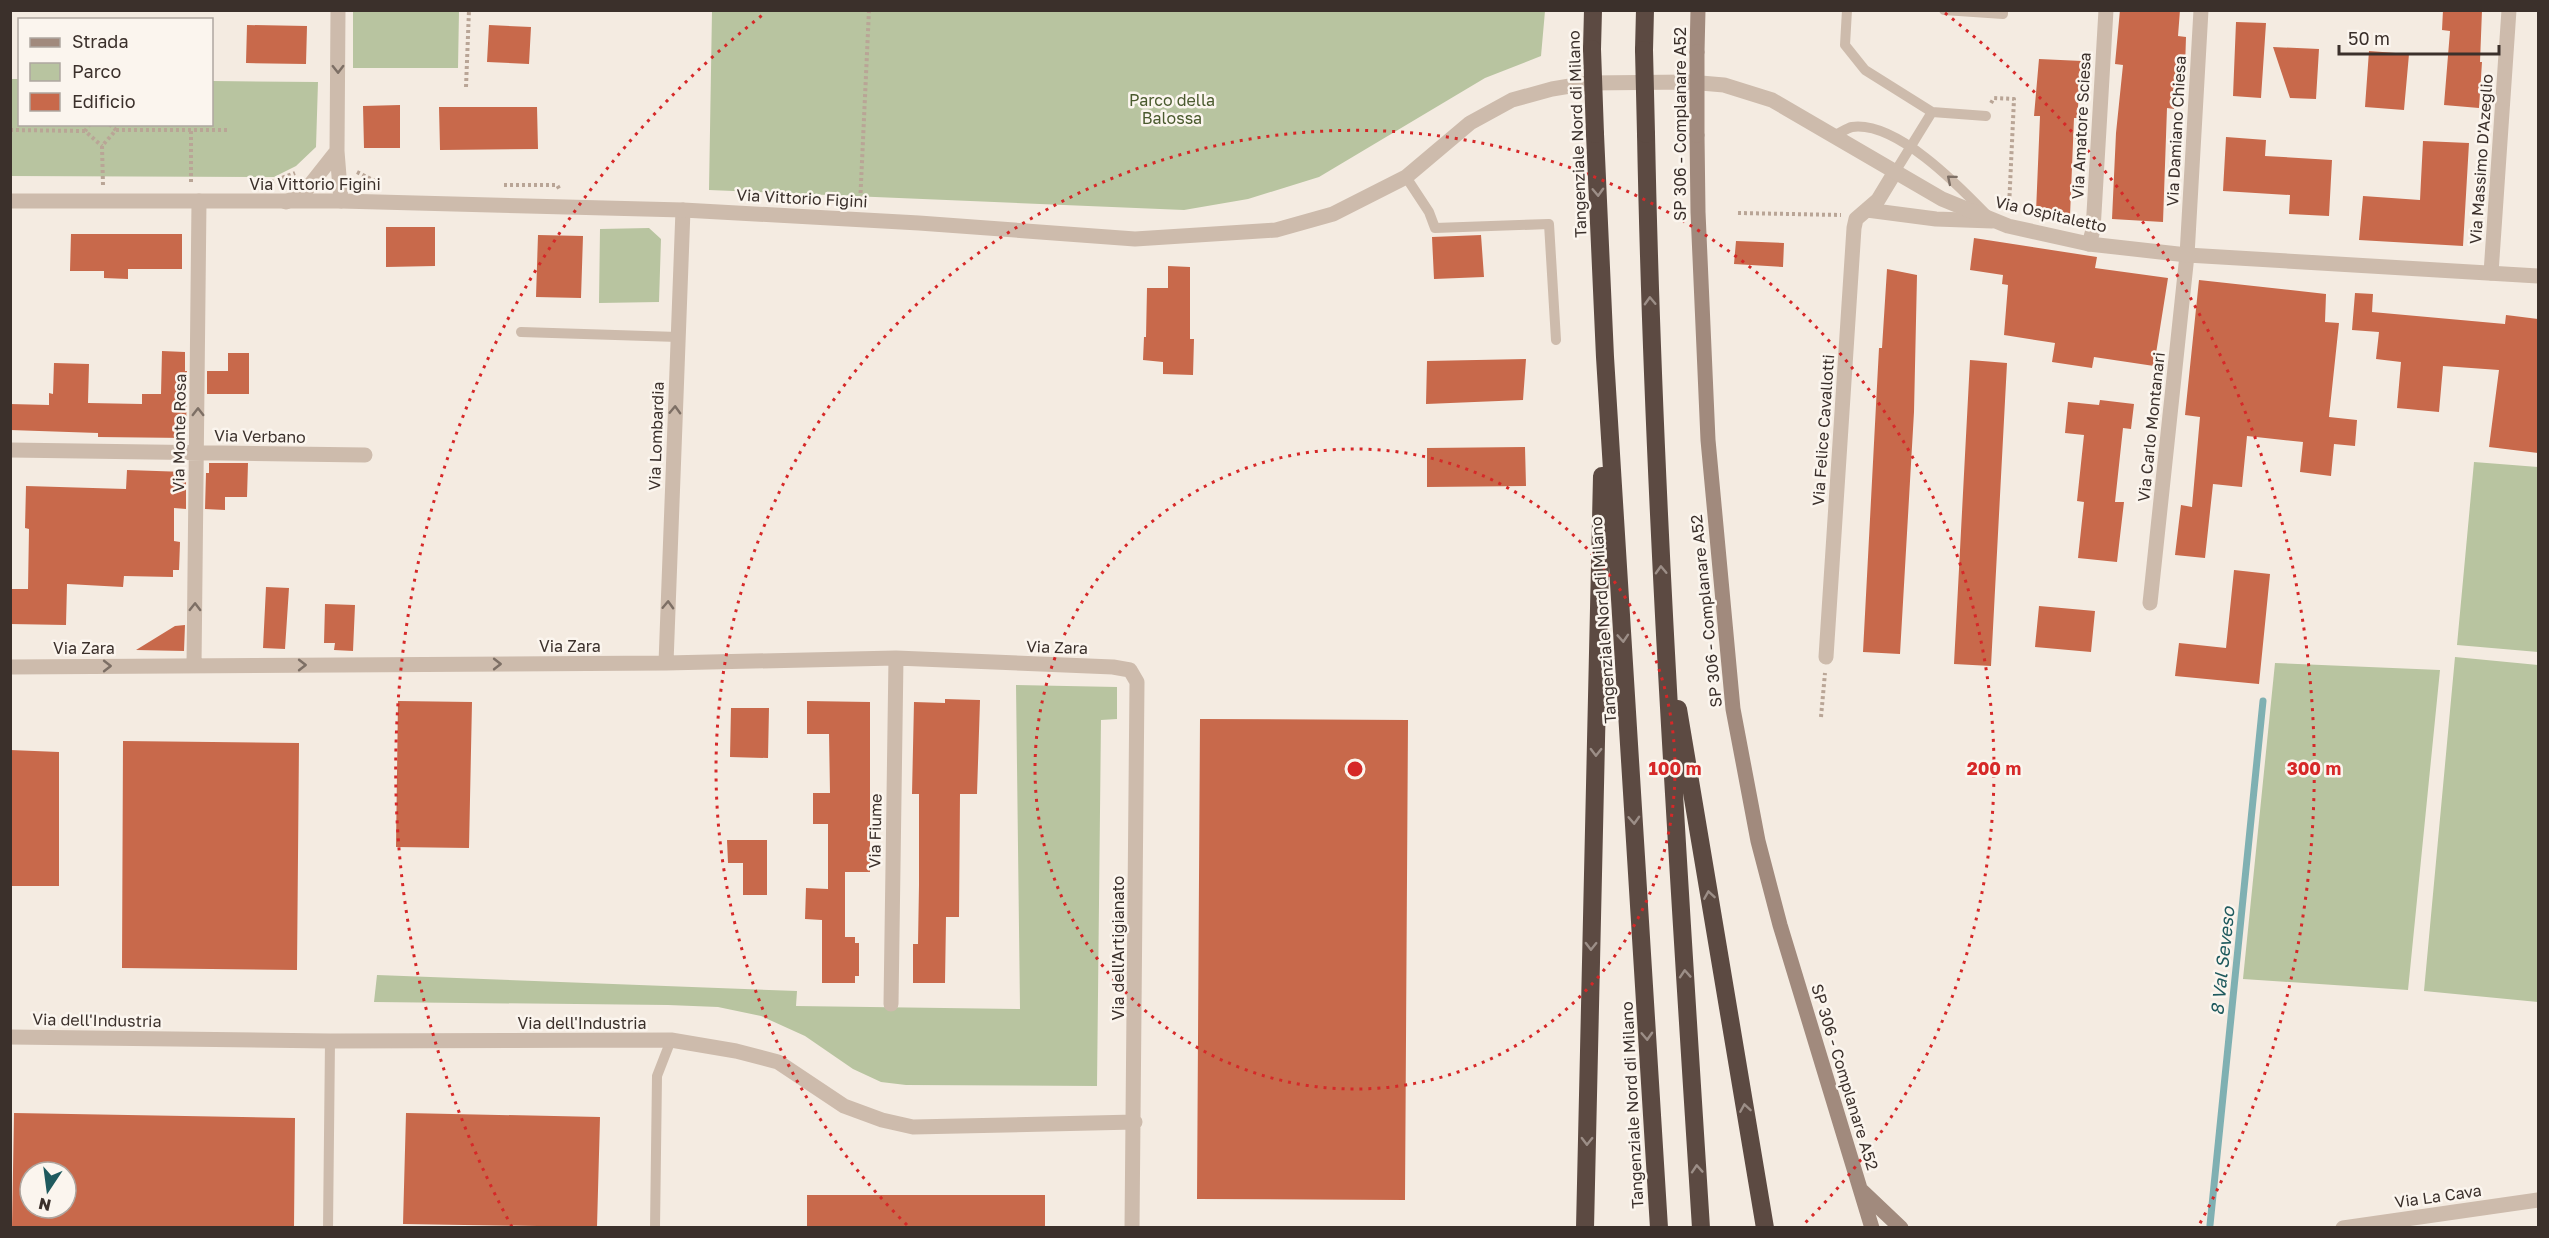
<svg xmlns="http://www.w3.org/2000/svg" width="2549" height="1238" font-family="'Golos Text',sans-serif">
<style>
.green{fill:#b8c4a0}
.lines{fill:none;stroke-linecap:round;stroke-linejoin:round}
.stream{stroke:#7fb0b2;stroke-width:7}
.building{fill:#c8694b;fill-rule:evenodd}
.path{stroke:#b9a596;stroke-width:4;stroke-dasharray:3 3;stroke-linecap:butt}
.service{stroke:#cdbbac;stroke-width:10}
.minor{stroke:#cdbbac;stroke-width:15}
.tertiary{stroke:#cdbbac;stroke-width:15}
.secondary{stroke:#a18a7d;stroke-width:15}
.motorway{stroke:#5c4a42;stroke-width:18}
.secondary-bridge{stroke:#a18a7d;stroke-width:15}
.motorway-bridge{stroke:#5c4a42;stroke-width:18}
.oneway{stroke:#7d6f65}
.oneway2{stroke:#9c8e87}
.ring{fill:none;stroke:#d62828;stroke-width:3;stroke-dasharray:3 6}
.labels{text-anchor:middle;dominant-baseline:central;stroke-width:5;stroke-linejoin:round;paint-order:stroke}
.park-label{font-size:16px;fill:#4a5a2e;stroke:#fbf5ee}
.street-label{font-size:16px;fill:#3b302b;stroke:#fbf5ee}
.water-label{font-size:18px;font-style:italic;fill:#1f5a5e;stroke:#fbf5ee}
.centre{fill:#d62828;stroke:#fbf5ee;stroke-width:3}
.ring-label{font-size:18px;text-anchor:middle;font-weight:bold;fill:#d62828;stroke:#fbf5ee;stroke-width:5;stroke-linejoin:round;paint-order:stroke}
</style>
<rect width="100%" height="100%" fill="#f4ebe1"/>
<path class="green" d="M353,11H459L458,68H353Z
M712,11V10L1545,11L1541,56L1485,78L1319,177L1248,199L1184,210L709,190Z
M11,79H19L20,124H212V81L318,82L316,147L296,166L274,177L11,176Z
M649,228L661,239L659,302L599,303L600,229Z
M2474,462L2538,467V652L2457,645Z
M2455,657L2538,665V1002L2424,991Z
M2275,663L2440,670L2408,990L2243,979Z
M1016,685L1117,687V719L1101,720L1097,1086L906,1085L881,1082L853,1069L805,1036L761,1016L718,1007L668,1005L374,1002L377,975L797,991L796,1006L1020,1009Z"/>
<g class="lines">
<path class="stream" d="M2210,1225L2263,701"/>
</g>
<path class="building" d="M2120,10H2180L2178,36L2186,37L2185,68H2177L2174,109L2167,108L2163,222L2112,219L2116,133L2123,65L2115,64Z
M2443,10H2482L2480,62H2482L2479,108L2444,105L2450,31L2442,30Z
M2236,22L2266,23L2261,98L2233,96Z
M247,25L307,26L306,64L246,63Z
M489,25L531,27L529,64L487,62Z
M2273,47L2319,49L2316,99L2290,98Z
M2369,51L2409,54L2404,110L2365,107Z
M2039,59L2082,61L2077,118H2074L2070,216L2036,212L2040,116H2034Z
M400,105V148H364L363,106Z
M439,107H537L538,149L440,150Z
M2226,137L2266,140L2265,156L2332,160L2329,216L2289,214L2290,195L2223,191Z
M2423,141L2469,143L2463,246L2359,240L2363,196L2420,200Z
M386,227H435V266L386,267Z
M71,234H182V269H128V279L104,278V271H70Z
M538,235L583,236L581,298L536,297Z
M1481,235L1484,277L1434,279L1432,237Z
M1974,238L2097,257L2095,268L2168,278L2154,366L2094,357L2092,368L2052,362L2055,343L2004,335L2008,285L2002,284L2003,275L1970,270Z
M1736,241L1784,243L1783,267L1734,264Z
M1168,266L1190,267V339H1194L1193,375L1163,374V362L1143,360L1144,337H1146L1147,288H1168Z
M1887,269L1917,275L1914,412L1900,654L1863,652L1879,348H1882Z
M2199,280L2326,294L2325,322L2339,323L2329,417L2357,420L2355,446L2334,444L2331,476L2300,472L2303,442L2247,436L2242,487L2213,484L2205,558L2175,555L2181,505L2192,507L2200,417L2185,415Z
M2355,293L2373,294L2372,312L2505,324L2506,315L2538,319V453L2489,447L2499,370L2443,366L2439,412L2397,408L2401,362L2376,359L2379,332L2352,330Z
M162,351L185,352V371H187L186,438L98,437V433L10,430V404L49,405V393L53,394L54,363L89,364L88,403L142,404V394H161Z
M228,353H249V394H207V371H228Z
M1526,359L1523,400L1426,404L1427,361Z
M1970,360L2007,363L1991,666L1954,664Z
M2100,400L2134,404L2131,429L2123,428L2115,502H2124L2117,562L2078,558L2084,502L2077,501L2084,435L2065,433L2068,402L2099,405Z
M1525,447L1526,486L1427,487V448Z
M209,463H248L247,497H225V510L205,509L206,473H209Z
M127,470L186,472V509L174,508V541L180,542L179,570H173V577L124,576L123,587L67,584L66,625L10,624V589H28L29,529L25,528L26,486L126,489Z
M2234,570L2270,574L2259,684L2175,676L2179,643L2226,648Z
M266,587L289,588L285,649L263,648Z
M325,604L355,605L353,651L334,650L335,643H324Z
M2039,606L2095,611L2091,652L2035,647Z
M185,625L184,651L136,650L175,626Z
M945,699L980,700L977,794H960L959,917H946L945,983H913V944H918L919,885V794H912L914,702L945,703Z
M398,701L472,702L469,848L396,847Z
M807,701L870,702V872H845V937H855V943H859V976H855V983H822V920L805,919L806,888L828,889V824H813V793H830L829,734H807Z
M731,708H769L768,758L730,757Z
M1200,719L1408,720L1405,1200L1197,1199Z
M123,741L299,743L297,970L122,968Z
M10,750L59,752V886H10Z
M727,840H767V895H743V863H728Z
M14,1113L295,1118L294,1227H12ZM30,1172H66V1208H30Z
M406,1113L600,1117L597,1227L403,1224Z
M807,1195H1045V1227H807Z"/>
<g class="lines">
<path class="path" d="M466,87L469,10
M1991,103L1994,98L2014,99L2009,207
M90,124L85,131L102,146
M10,130L85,131
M116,130H228
M191,131V184
M357,172L377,182
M271,182L295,173
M103,185L102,146L116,130L109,124
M504,185H557L560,190
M860,205L869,10
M1738,213L1841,215
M1821,717L1825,673"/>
<path class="service" d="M1847,10L1845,45L1865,70L1932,112
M1944,10L2003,14V10
M1835,135C1840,133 1847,128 1852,127C1896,121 1958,185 1986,214
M1895,172L1932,112L1986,116
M1406,177L1429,212L1435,228L1549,224L1556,340
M521,332L678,337
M328,1228L330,1041
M655,1228L657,1076L671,1040"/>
<path class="minor" d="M338,10L337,151L341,201
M286,202L303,194L337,151
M1867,210L1936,219L1992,221
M2089,244L2093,230L2106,10
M2491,273L2509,10
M10,450L365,455
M2150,603L2187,255L2201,10
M1826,657L1854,228L1856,219L1878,200L1895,172
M666,663L683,210
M194,666L199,201
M10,667L666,663L896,658L1113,667L1130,670L1137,682L1132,1228
M891,1004L896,658
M10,1037L330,1041L671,1040L736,1051L778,1062L844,1106L882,1120L913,1127L1135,1122
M2343,1228L2538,1200"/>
<path class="tertiary" d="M10,201H341L683,210L919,223L1135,239L1276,230L1333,214L1406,177L1470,123L1512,100L1552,89L1588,83L1689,82L1724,85L1772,100L1942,199L2008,226L2089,244L2187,255L2538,276"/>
<path class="secondary" d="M1697,52L1698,10
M1697,135L1698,212L1708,440L1733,709L1758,841L1780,925L1872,1228
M1862,1191L1901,1228"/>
<path class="motorway" d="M1592,49L1593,10
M1644,50L1645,10
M1595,134L1605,357L1659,1228
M1646,134C1653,499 1678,863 1701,1228
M1678,709L1765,1228
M1585,1228L1602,476"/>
<path class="secondary-bridge" d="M1697,52V135"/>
<path class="motorway-bridge" d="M1592,49L1595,134
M1644,50L1646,134"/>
</g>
<defs><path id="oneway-chevron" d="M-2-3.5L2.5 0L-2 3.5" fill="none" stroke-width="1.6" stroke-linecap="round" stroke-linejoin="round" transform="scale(1.5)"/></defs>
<g class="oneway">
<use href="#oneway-chevron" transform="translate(338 69) rotate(89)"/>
<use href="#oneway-chevron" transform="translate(1951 179) rotate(-140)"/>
<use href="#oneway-chevron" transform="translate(675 410) rotate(-88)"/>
<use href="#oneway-chevron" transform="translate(198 412) rotate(-90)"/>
<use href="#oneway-chevron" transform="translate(668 605) rotate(-88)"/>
<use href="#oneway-chevron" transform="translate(195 607) rotate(-89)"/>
<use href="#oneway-chevron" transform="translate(497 664)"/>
<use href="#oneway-chevron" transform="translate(302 665)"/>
<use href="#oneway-chevron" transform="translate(107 666)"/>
</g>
<g class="oneway2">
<use href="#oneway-chevron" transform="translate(1598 192) rotate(88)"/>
<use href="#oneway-chevron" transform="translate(1650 301) rotate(-92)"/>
<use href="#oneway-chevron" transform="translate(1661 570) rotate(-92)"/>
<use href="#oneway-chevron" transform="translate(1623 638) rotate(86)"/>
<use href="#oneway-chevron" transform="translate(1596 752) rotate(91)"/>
<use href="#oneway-chevron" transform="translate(1634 820) rotate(87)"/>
<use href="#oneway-chevron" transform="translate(1709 895) rotate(-99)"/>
<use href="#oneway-chevron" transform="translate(1591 946) rotate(91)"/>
<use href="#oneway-chevron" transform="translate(1685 974) rotate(-94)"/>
<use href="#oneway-chevron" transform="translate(1647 1036) rotate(87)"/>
<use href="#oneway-chevron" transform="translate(1745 1108) rotate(-99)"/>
<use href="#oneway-chevron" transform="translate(1587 1141) rotate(91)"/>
<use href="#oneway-chevron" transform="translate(1697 1169) rotate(-94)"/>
</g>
<g class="ring">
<circle cx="1355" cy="769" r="320"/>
<path d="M907 1225A639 639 0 1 1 1803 1225"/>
<path d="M512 1227A959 959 0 0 1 765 13M1945 13A959 959 0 0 1 2198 1227"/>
</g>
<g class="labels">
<g class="park-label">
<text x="1172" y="100">Parco della<tspan x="1172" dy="18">Balossa</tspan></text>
</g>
<g class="street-label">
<text transform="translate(1680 124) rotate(-90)">SP 306 - Complanare A52</text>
<text transform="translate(2081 126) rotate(-87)">Via Amatore Sciesa</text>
<text transform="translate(2176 131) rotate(-87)">Via Damiano Chiesa</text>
<text transform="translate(1577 134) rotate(-92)">Tangenziale Nord di Milano</text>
<text transform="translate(2481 159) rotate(-86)">Via Massimo D'Azeglio</text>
<text x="315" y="184">Via Vittorio Figini</text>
<text transform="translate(802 198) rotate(3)">Via Vittorio Figini</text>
<text transform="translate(2051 214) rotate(13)">Via Ospitaletto</text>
<text transform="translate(2151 427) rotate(-84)">Via Carlo Montanari</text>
<text transform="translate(1823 430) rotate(-86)">Via Felice Cavallotti</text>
<text transform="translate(179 433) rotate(-89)">Via Monte Rosa</text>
<text transform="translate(260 436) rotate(1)">Via Verbano</text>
<text transform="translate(656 436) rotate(-88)">Via Lombardia</text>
<text transform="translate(1706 611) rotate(-96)">SP 306 - Complanare A52</text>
<text transform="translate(1603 620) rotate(-94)">Tangenziale Nord di Milano</text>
<text x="570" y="646">Via Zara</text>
<text transform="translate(1057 647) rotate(2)">Via Zara</text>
<text x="84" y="648">Via Zara</text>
<text transform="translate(875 831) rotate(-89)">Via Fiume</text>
<text transform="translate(1118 948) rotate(-90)">Via dell'Artigianato</text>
<text transform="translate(97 1020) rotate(1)">Via dell'Industria</text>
<text x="582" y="1023">Via dell'Industria</text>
<text transform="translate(1845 1077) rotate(73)">SP 306 - Complanare A52</text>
<text transform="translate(1632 1105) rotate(-93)">Tangenziale Nord di Milano</text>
<text transform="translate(2438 1196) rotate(-8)">Via La Cava</text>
</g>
<g class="water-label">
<text transform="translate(2222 961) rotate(-84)">8 Val Seveso</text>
</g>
</g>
<circle cx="1355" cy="769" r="9" class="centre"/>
<g class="ring-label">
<text x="1675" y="775">100 m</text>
<text x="1994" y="775">200 m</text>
<text x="2314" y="775">300 m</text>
</g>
<rect width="2549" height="1238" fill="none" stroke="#3b302b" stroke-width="24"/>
<rect x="18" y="18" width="195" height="108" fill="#fbf5ee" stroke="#aea6a0" stroke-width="1.5"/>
<rect x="30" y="38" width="30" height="9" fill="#a18a7d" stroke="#aea6a0" stroke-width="1.5"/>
<text x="72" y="48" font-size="18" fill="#3b302b">Strada</text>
<rect x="30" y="63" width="30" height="18" fill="#b8c4a0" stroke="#aea6a0" stroke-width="1.5"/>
<text x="72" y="78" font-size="18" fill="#3b302b">Parco</text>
<rect x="30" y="93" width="30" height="18" fill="#c8694b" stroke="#aea6a0" stroke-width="1.5"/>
<text x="72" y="108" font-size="18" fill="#3b302b">Edificio</text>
<g transform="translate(48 1190) rotate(193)"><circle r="28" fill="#fbf5ee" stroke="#aea6a0" stroke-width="1.5"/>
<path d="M0-4.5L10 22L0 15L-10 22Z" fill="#1f5a5e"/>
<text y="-9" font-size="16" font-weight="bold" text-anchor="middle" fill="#3b302b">N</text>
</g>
<path d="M2339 45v9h160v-9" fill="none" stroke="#3b302b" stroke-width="3"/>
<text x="2348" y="45" font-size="18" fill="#3b302b" stroke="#fbf5ee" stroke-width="4.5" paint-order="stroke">50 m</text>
</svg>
